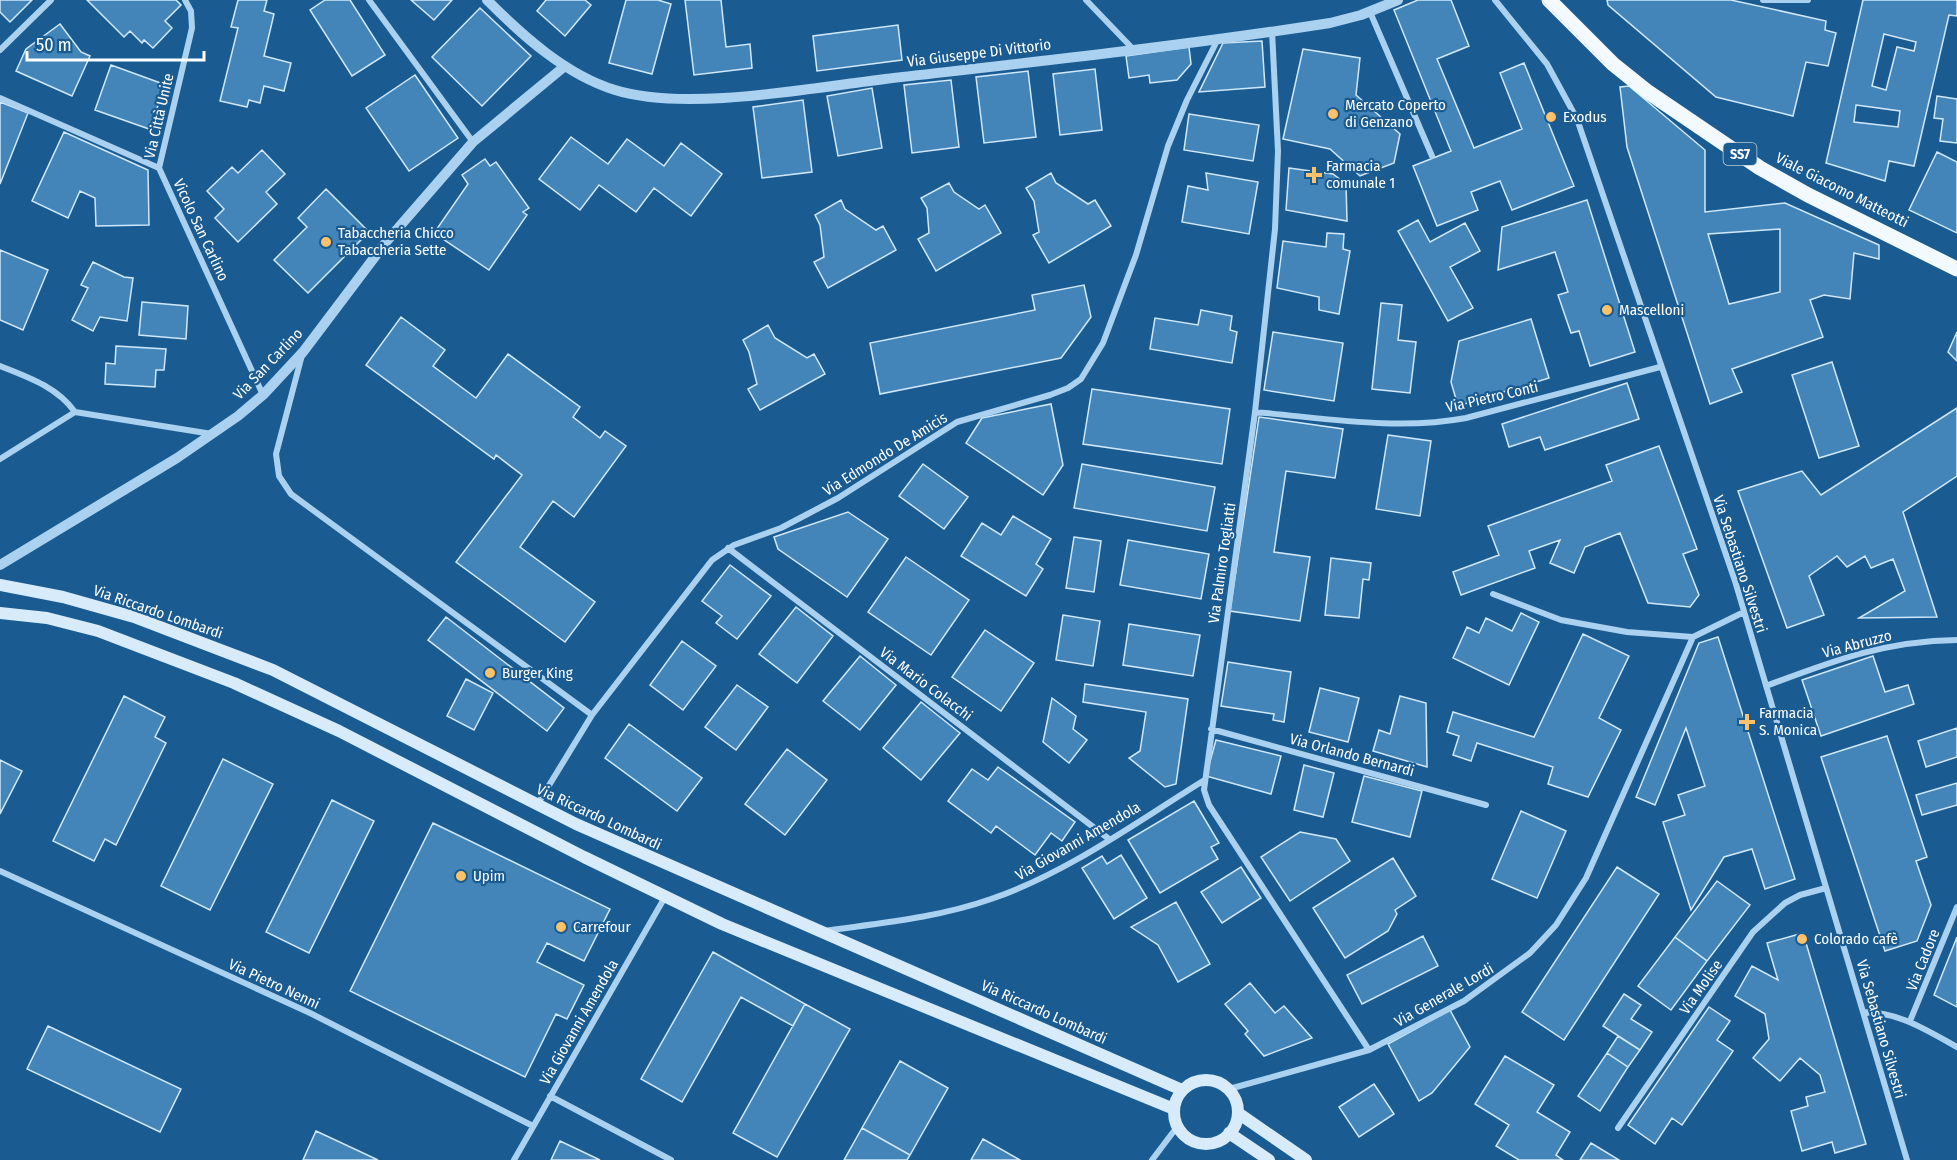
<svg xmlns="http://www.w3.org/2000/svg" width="1957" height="1160" font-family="'Fira Sans Condensed',sans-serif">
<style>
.building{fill:#4385b9;stroke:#d0e8fb;stroke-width:1.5;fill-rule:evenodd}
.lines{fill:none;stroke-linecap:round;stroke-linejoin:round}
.minor{stroke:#aad1ef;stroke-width:6}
.tertiary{stroke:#aad1ef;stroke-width:10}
.secondary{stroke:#d7ebfb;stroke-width:12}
.primary{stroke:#f2f9ff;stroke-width:15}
.poi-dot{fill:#ffc268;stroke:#1a5c92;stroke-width:2}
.labels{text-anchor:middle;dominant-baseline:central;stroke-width:4.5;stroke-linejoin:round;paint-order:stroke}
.shield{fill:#1a5c92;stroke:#bacede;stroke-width:1.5}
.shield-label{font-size:14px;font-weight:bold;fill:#fff}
.street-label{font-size:15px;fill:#fff;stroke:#1a5c92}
.poi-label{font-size:15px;fill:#fff;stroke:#1a5c92;text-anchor:start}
</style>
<rect width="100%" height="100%" fill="#1a5c92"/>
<path class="building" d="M0,0H32L10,22L0,12Z
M87,0H176L181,5L165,21L172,28L153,48L144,40L142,43L130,31L124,37Z
M238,0H267L264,11L274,14L264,56L291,63L284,91L264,86L260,103L249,100L247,107L220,101L238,28L231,27Z
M325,0H350L385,55L352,76L310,10Z
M411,0H452L434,20Z
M546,0H585L591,5L565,36L537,11Z
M626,0H658L671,4L652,74L609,63Z
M685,0H721L726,47L750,44L752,68L694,75Z
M1418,0H1451L1469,46L1437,59L1474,148L1522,129L1500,73L1524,63L1574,186L1512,210L1500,181L1471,192L1478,210L1437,226L1413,166L1451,151L1394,10Z
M1607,0H1731L1826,21L1825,30L1836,33L1828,66L1806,62L1793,116L1716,97L1608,5Z
M1863,0H1957V16L1949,15L1914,166L1889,161L1885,181L1826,163ZM1884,34L1916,42L1914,51L1897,47L1886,90L1872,86ZM1856,105L1900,111L1898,127L1854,122Z
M480,8L531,56L482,106L432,57Z
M60,24L81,52L90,56L72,96L16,71L26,49Z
M898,25L902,60L817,71L813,36Z
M1262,41L1265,87L1199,92L1223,43Z
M1189,47L1191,64L1177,80L1150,83L1149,75L1129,78L1126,56Z
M1303,49L1360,58L1356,95L1400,134L1394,163L1360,176L1330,149L1283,139Z
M111,65L166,85L149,129L95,110Z
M1095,69L1102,130L1060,135L1053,74Z
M1028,71L1036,137L984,143L976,77Z
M415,75L458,138L409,171L366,108Z
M951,80L959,147L912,153L904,85Z
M1629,86L1705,150V212L1785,203L1879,245V259L1854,253L1850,299L1824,295L1810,300L1823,337L1732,369L1742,392L1710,404L1627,147L1620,87ZM1780,229V292L1729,304L1708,234Z
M872,88L882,148L838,156L827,96Z
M1937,96L1957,99V143L1940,141L1943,119L1934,118Z
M803,100L812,172L762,178L753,107Z
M0,102L28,113L0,184Z
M1189,114L1259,125L1253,161L1184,150Z
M64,132L148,170L149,225L96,226L95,198L80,191L68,218L32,201Z
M571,137L608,164L627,139L664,166L681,143L722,174L691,216L654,188L636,212L599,185L580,210L539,179Z
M262,150L285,174L266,192L277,204L238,242L215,218L224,209L207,191L232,167L238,173Z
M1937,152L1957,162V233L1909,210Z
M485,159L490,166L496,162L529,208L523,212L527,215L489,270L434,233L468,184L462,175Z
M1289,168L1333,174L1346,184L1347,221L1286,210Z
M1051,173L1056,183L1088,204L1095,200L1111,226L1049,263L1033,235L1039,232L1034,201L1026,188Z
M1206,173L1258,182L1249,234L1182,222L1188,186L1208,190Z
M949,183L954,192L979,209L985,205L1001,233L936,271L918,239L929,233L927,208L921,198Z
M326,189L369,232L308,293L274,260L307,227L298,218Z
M841,200L845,209L876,230L883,226L896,250L828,288L814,262L824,257L820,225L815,215Z
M1587,200L1635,352L1590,366L1579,331L1571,333L1558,295L1568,292L1555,252L1498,270L1502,227Z
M1418,220L1430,242L1465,223L1480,251L1450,267L1473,308L1448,321L1398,231Z
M1327,233L1344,234L1343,249L1350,251L1339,314L1319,310V297L1277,288L1283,241L1326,247Z
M0,250L48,270L23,330L0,320Z
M93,262L124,277L133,278L127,321L100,317L93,331L72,320L88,288L81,285Z
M1084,285L1091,317L1061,358L880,394L870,343L1035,310L1032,295Z
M142,302L188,306L186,339L139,335Z
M1381,303L1402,305L1398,340L1416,342L1410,393L1372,389Z
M1201,310L1232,316L1230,330L1237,332L1232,363L1150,349L1155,318L1198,325Z
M401,317L445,350L433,366L476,398L508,354L580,407L573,417L600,438L605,431L626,446L574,517L553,501L520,547L595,602L565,642L456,562L522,475L496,455L494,459L366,365Z
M1531,319L1549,378L1458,406L1451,382L1459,341Z
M768,325L775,338L807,358L814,354L825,374L760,410L748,389L757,384L749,352L743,340Z
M1273,332L1343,343L1334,401L1264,390Z
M1957,332V361L1948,352Z
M116,346L166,349L164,370H156L155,387L105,384L106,363L115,364Z
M1832,362L1859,446L1819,458L1792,375Z
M1627,383L1639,419L1545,450L1540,437L1509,447L1502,424Z
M1092,389L1230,409L1222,464L1083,444Z
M1051,404L1063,465L1043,495L966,443L982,418Z
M1957,408V476L1903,512L1937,617L1859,618L1905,591L1893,559L1871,568L1865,556L1847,567L1837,556L1809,576L1824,615L1787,628L1738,491L1802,471L1821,495Z
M1259,417L1343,429L1335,478L1286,471L1274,552L1310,557L1300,621L1230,611Z
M1388,435L1431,441L1420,516L1376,509Z
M1659,446L1697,549L1683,554L1699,595L1690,607L1648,603L1620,533L1585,547L1574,573L1550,563L1560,540L1529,551L1535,568L1461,595L1453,572L1499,555L1488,526L1612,481L1606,465Z
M923,464L968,497L944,529L899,496Z
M1082,464L1215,487L1207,531L1074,508Z
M848,512L888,539L847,597L778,549L774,537Z
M1013,516L1051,539L1036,564L1043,569L1026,596L961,556L982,523L1001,535Z
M1074,537L1101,541L1094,592L1066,588Z
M1128,540L1209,554L1201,599L1120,585Z
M906,557L969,600L931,655L868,612Z
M1331,558L1371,563L1369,580L1363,579L1359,618L1325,615Z
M730,565L771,596L737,639L716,623L722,616L702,601Z
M796,607L833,636L797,683L759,654Z
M1521,613L1539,622L1509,685L1453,658L1467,627L1479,633L1486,618L1512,631Z
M1063,615L1100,621L1093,666L1056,660Z
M446,617L564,708L547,731L428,640Z
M1129,624L1200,635L1193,676L1123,665Z
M985,630L1034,663L1001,711L952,677Z
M1583,634L1629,656L1599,718L1621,730L1588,797L1548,784L1553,767L1477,743L1471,761L1453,755L1459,736L1447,732L1453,712L1534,737Z
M1718,637L1795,879L1765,889L1752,849L1724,857L1691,910L1663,822L1685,815L1678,795L1705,786L1686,728L1655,805L1636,797L1699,643Z
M682,641L716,666L683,710L650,685Z
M860,656L896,685L860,730L823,701Z
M1873,656L1885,692L1908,685L1914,704L1821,736L1802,680Z
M1228,662L1291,672L1284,722L1273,720L1274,714L1221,706Z
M466,679L493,693L474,730L447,716Z
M1085,684L1188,699L1176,784L1165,787L1129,758L1140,751L1146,712L1083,702Z
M737,685L768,707L736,750L705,727Z
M1320,688L1359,698L1348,742L1309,732Z
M124,696L165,717L155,737L166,743L116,845L105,839L94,861L53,841Z
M1400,696L1426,703L1427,767L1373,751L1379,730L1390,734Z
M1052,698L1076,716L1073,729L1087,740L1069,763L1043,742Z
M921,702L960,733L921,780L883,748Z
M629,724L702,778L677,811L605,758Z
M1957,728V757L1926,767L1918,741Z
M1887,736L1927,857L1916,861L1931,905L1917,941L1885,951L1821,757Z
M1216,740L1281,756L1271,794L1206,776Z
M787,749L827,780L785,835L745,804Z
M223,759L273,784L210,910L161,886Z
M0,760L22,771L0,814Z
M1304,765L1334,773L1323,817L1294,810Z
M998,767L1075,822L1062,841L1051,833L1035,855L996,826L991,833L948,801L972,769L988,780Z
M1364,776L1422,791L1410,837L1352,822Z
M1957,783V805L1922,815L1916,795Z
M332,800L374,821L309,953L266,932Z
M1194,801L1219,843L1211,847L1218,859L1160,893L1128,840Z
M1521,811L1566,831L1537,898L1492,879Z
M433,823L610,909L584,961L547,943L537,962L584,985L567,1019L556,1014L525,1077L350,991Z
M1300,832L1336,839L1350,861L1290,901L1261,857Z
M1121,855L1147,898L1114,919L1082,868L1102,856L1107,864Z
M1393,858L1416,896L1395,910L1397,914L1388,931L1345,958L1313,908Z
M1241,867L1261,898L1222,923L1201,892Z
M1617,867L1659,894L1564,1040L1522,1012Z
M1717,881L1750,905L1707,961L1675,937Z
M1176,902L1210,964L1178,982L1158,945L1131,927Z
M1803,933L1866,1144L1835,1153L1832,1142L1802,1151L1791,1111L1808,1106L1806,1097L1825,1092L1820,1075L1800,1058L1780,1081L1753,1058L1769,1039L1765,1014L1735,996L1752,966L1778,980L1767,943Z
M1423,936L1438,966L1362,1004L1347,975Z
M1675,937L1707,961L1671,1010L1638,986Z
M1957,937V1007L1934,995Z
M713,952L805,1004L793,1026L741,997L682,1102L641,1079Z
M1250,983L1275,1013L1284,1006L1312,1038L1264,1056L1245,1034L1248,1031L1225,1004Z
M1624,994L1641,1005L1631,1019L1652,1032L1640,1050L1603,1026Z
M805,1004L850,1029L777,1157L733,1133Z
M1709,1007L1730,1021L1717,1040L1733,1051L1682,1125L1672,1118L1655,1144L1628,1125Z
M1450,1010L1470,1047L1432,1093L1419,1101L1388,1044Z
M48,1026L181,1089L160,1132L27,1069Z
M1618,1036L1640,1050L1628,1067L1607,1053Z
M1607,1053L1628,1067L1600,1111L1578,1096Z
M1505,1056L1554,1085L1537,1112L1570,1132L1556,1155L1563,1160H1519L1496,1146L1509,1125L1475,1104Z
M900,1061L948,1088L910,1155L862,1128Z
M1374,1084L1394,1114L1359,1137L1339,1107Z
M862,1128L910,1155L907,1160H844Z
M316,1131L378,1160H303Z
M983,1139L1020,1160H971Z
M560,1141L600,1160H551Z
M1591,1143L1619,1160H1580Z"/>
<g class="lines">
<path class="minor" d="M369,0L473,142
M1086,0L1134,50
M1495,0L1547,64L1577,119L1735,581L1907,1160
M1763,0H1808
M1370,12L1432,156
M1272,31L1278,151L1275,229L1255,412L1204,790L1209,805L1369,1050
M0,50L51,0
M0,98L159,168L263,395
M159,168L192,28L191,11L185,0
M302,355L276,454L279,476L291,494L592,715
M0,366C28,377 57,387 75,412
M75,412L212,434
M1255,412C1325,418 1397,431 1466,418L1660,367
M0,459L75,412
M728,548L1109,839
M1493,594L1561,620L1627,632L1693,637
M1766,686C1833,661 1884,641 1957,640
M1211,729L1486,805
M537,805L592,715L712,560L734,545L781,528L838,498L957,422L1050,395L1068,388L1081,379L1103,343L1136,255L1168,146L1187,100L1218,39
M0,871L310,1013L533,1126
M824,931C880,923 937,918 991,899C1067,873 1135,823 1203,781
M1863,1012C1899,1012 1926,1030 1957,1047
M1910,1021L1957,907
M1229,1089L1369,1050L1464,1001L1530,953L1556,925L1586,878L1693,637L1744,612
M550,1096L671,1160
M1618,1128L1753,932L1785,903L1800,895L1826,888
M514,1160L665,897
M1152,1160L1177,1127"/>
<path class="tertiary" d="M487,0C523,36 566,75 615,90C685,112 811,88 885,79C1033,62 1182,46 1330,23L1361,15L1398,0
M0,565L177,458L238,416L263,395L303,352L386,242L473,142L565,66"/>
<path class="secondary" d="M0,585L63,597L134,617L273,670L576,824L1182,1090
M0,613L47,618L98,631L234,683L339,731L584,857L722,924L1174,1109
M1174 1112a32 32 0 1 1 64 0a32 32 0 1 1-64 0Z
M1238,1113L1306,1160
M1229,1133L1269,1160"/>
<path class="primary" d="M1549,0L1613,64L1648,92L1760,168L1808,195L1957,269"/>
</g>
<g class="poi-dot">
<circle cx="1333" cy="114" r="6"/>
<circle cx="1551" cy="117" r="6"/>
<path d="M1311 166h6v6h6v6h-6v6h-6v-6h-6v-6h6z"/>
<circle cx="326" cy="242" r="6"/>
<circle cx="1607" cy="310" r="6"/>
<circle cx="490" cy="673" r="6"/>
<path d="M1744 713h6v6h6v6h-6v6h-6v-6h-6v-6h6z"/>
<circle cx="461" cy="876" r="6"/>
<circle cx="561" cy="927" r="6"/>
<circle cx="1802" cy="939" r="6"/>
</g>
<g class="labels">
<rect class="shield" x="1723.5" y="143" width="33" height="22" rx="4.5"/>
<g class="shield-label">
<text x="1740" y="154">SS7</text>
</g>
<g class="street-label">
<text transform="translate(979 53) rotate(-7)">Via Giuseppe Di Vittorio</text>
<text transform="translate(159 116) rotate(-77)">Via Città Unite</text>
<text transform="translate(1842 190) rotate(27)">Viale Giacomo Matteotti</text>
<text transform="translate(201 230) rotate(65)">Vicolo San Carlino</text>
<text transform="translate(268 364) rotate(-46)">Via San Carlino</text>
<text transform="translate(1492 397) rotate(-13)">Via Pietro Conti</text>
<text transform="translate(885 454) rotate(-32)">Via Edmondo De Amicis</text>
<text transform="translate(1222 563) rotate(-82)">Via Palmiro Togliatti</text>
<text transform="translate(1740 564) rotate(72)">Via Sebastiano Silvestri</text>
<text transform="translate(158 612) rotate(19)">Via Riccardo Lombardi</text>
<text transform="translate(1857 644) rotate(-15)">Via Abruzzo</text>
<text transform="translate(926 684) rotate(37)">Via Mario Colacchi</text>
<text transform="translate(1352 755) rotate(15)">Via Orlando Bernardi</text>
<text transform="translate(599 817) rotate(25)">Via Riccardo Lombardi</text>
<text transform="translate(1078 841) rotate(-30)">Via Giovanni Amendola</text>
<text transform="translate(1923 960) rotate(-68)">Via Cadore</text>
<text transform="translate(274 984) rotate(25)">Via Pietro Nenni</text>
<text transform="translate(1701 987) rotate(-55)">Via Molise</text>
<text transform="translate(1444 995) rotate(-30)">Via Generale Lordi</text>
<text transform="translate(1044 1012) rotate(24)">Via Riccardo Lombardi</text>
<text transform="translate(579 1022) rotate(-60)">Via Giovanni Amendola</text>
<text transform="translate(1881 1029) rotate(74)">Via Sebastiano Silvestri</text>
</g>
<g class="poi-label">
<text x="1345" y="105">Mercato Coperto<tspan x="1345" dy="17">di Genzano</tspan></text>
<text x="1563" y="117">Exodus</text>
<text x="1326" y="166">Farmacia<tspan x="1326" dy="17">comunale 1</tspan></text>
<text x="338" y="233">Tabaccheria Chicco<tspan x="338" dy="17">Tabaccheria Sette</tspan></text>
<text x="1619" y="310">Mascelloni</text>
<text x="502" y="673">Burger King</text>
<text x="1759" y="713">Farmacia<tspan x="1759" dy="17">S. Monica</tspan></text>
<text x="473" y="876">Upim</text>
<text x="573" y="927">Carrefour</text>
<text x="1814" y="939">Colorado cafè</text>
</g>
</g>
<path d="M27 51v9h177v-9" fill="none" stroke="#ffffff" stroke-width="3"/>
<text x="36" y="51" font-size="18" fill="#ffffff" stroke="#1a5c92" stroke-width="4.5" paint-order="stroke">50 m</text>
</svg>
